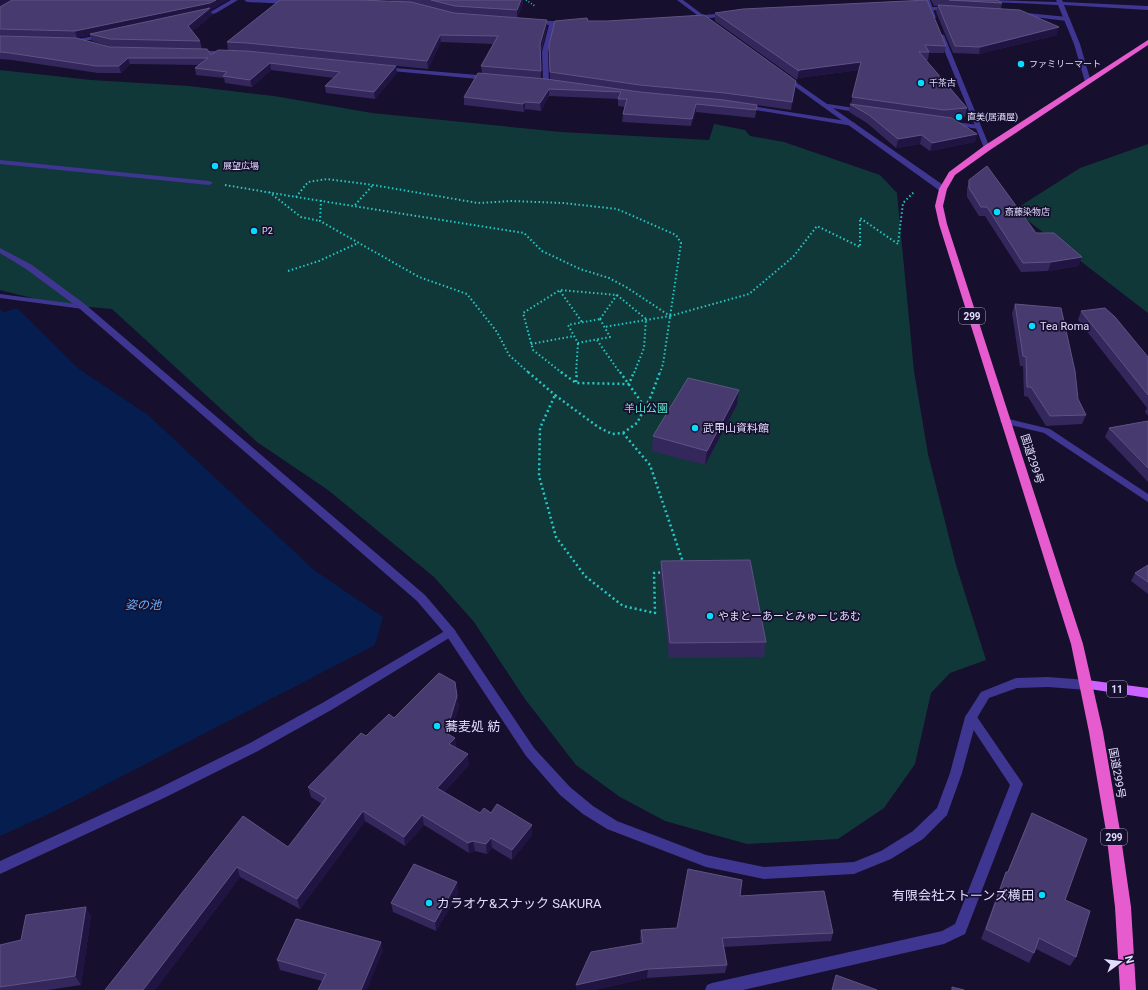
<svg xmlns="http://www.w3.org/2000/svg" width="1148" height="990" font-family="Roboto,'Noto Sans JP',sans-serif">
<style>
.green{fill:#113838}
.water{fill:#061d4f}
.lines{fill:none;stroke-linecap:round;stroke-linejoin:round}
.path-far2{stroke:#26c9c7;stroke-width:1.5;stroke-dasharray:1 2;stroke-linecap:butt}
.path-far1{stroke:#26c9c7;stroke-width:2;stroke-dasharray:1.5 2.5;stroke-linecap:butt}
.path{stroke:#26c9c7;stroke-width:2.5;stroke-dasharray:2 3;stroke-linecap:butt}
.service{fill:#3e3690;fill-rule:evenodd}
.minor{fill:#3e3690;fill-rule:evenodd}
.tertiary{fill:#3e3690;fill-rule:evenodd}
.primary{fill:#cc62ff;fill-rule:evenodd}
.trunk{fill:#e65ccf;fill-rule:evenodd}
.wall{fill:#34275c;fill-rule:evenodd}
.shaded-wall{fill:#201542}
.building{fill:#473a6e;stroke:#5f5384}
.poi-dot{fill:#07dbff;stroke:#160f2d;stroke-width:1.5}
.labels{text-anchor:middle;dominant-baseline:central;stroke-width:3.5;stroke-linejoin:round;paint-order:stroke}
.far-poi-label{font-size:9px;fill:#e1dbff;stroke:#160f2d;text-anchor:start}
.shield{fill:#160f2d;stroke:#a49ec0;stroke-width:1}
.shield-label{font-size:10px;font-weight:bold;fill:#e1dbff}
.poi-label{font-size:11px;fill:#e1dbff;stroke:#160f2d;text-anchor:start}
.park-label{font-size:11px;fill:#5cebce;stroke:#160f2d}
.street-label{font-size:11px;fill:#e1dbff;stroke:#160f2d}
.water-label{font-size:12px;font-style:italic;fill:#69b3ff;stroke:#160f2d}
.near-poi-label{font-size:13px;fill:#e1dbff;stroke:#160f2d;text-anchor:start}
</style>
<rect width="100%" height="100%" fill="#160f2d"/>
<path class="green" d="M0,70L91,80L189,86L274,96L372,113L561,132L709,140L714,124L745,130L750,136L784,142L880,175L897,193L914,371L928,454L956,565L986,660L950,673L931,693L915,764L884,808L838,839L747,844L665,821L620,797L576,765L525,699L474,622L434,577L328,490L257,442L112,309L56,304L0,290Z
M1148,144V313L1014,210L1080,168Z"/>
<path class="water" d="M17,308L79,369L148,415L314,570L383,617L375,645L51,813L0,836V309L4,312Z"/>
<g class="lines">
<path class="path-far2" d="M526,0L535,6"/>
<path class="path-far1" d="M225,185L296,197L308,182L327,179L373,185L478,203L511,201L563,203L617,209L676,235L681,243L663,364L660,373
M269,192L301,217L320,221
M296,197L524,233L542,251L580,269L609,278L626,287L670,316L604,327
M321,200L320,221L419,277L467,294L497,332L509,355L529,373
M355,205L373,185
M288,271L319,261L358,243
M560,291L582,322
M670,316L749,294L793,257L817,226L860,247V218L898,244L903,203L915,191
M600,319L610,337L578,343L568,325Z
M600,319L617,295
M597,340L620,373
M531,344L574,336
M562,373L533,350L523,313L560,290L617,295L646,319L644,348L634,373
M576,373L578,343"/>
<path class="path" d="M528,372L555,395
M561,372L576,383L629,384L634,372
M620,372L645,407
M576,382L577,372
M555,395L598,427L612,434L623,433L650,465L686,571L654,573L655,613L623,606L585,576L556,537L539,476L540,428Z
M623,433L637,423L651,396L660,372"/>
<path class="service" d="M928,7H951L954,9L951,11L930,10L927,8Z
M1017,12L1067,17L1070,19L1067,21L1015,15L1014,14Z
M194,51H228L231,53L228,55L196,54L193,52Z
M383,67L489,76L492,78L489,80L381,70L380,69Z
M828,104L861,109L864,111L861,113L826,107L825,106Z
M745,105L853,122L856,124L853,126L743,108L742,107Z
M949,121L978,125L981,127L978,129L947,124L946,123Z
M0,160L209,181L213,183L209,185L0,164Z"/>
<path class="minor" d="M231,0H238L216,13L198,18L195,16L212,11Z
M244,0H282L294,2L291,4L247,2Z
M677,0H683L703,15L728,13L731,15L728,17L707,18L704,20L690,18V16L697,15Z
M924,0H930L936,18L931,17Z
M988,0L1057,2L1056,0H1062L1063,2L1148,6V10L1064,5L1080,44L1091,82L1088,84L1085,82L1074,44L1058,5L991,2Z
M534,21H568L571,23L568,25H555L548,52L549,83L546,85L543,83L542,52L549,25L532,24V22Z
M105,34L107,35V37L71,43L68,41Z
M939,34L944,35L990,148L989,149L984,148L938,35Z
M783,76H787L946,187V191H940L783,78Z
M0,294L83,305L87,307L83,309L0,298Z
M1005,418L1050,429L1148,494V502L1044,433L1002,423L1000,421L1002,419Z
M450,628L454,629L456,632L454,635L333,709L258,751L164,798L0,874V861L155,790L250,743L324,702Z
M971,712L975,714L1023,784L965,934L944,944L743,990H705L707,985L712,983L942,931L955,924L1010,785L967,720L965,717L967,714Z"/>
<path class="tertiary" d="M0,248L32,265L86,305L425,595L454,629L534,748L570,787L593,806L617,821L706,855L764,867L854,862L881,851L913,831L937,808L950,773L965,717L981,692L1016,678L1048,677L1087,680L1091,682L1093,685L1091,688L1087,690L1048,687L1017,688L989,698L977,718L962,773L947,815L923,839L891,859L854,874L764,879L706,867L607,829L583,814L560,795L526,756L446,635L417,601L80,309L26,269L0,253Z"/>
<path class="primary" d="M1087,680L1148,688V698L1083,688L1081,685L1083,682Z"/>
<path class="trunk" d="M1148,40V45L990,150L955,175L947,189L943,206L947,224L1083,644L1103,732L1120,831L1131,907L1136,990H1120L1115,907L1106,831L1089,732L1071,644L939,224L935,206L939,189L949,172L984,146Z"/>
</g>
<path class="wall" d="M0,0L211,10L212,15L192,32L200,41L202,49L112,47L92,41L90,35L77,38L0,36Z
M280,0H523V3L517,18L547,28L541,52V78L550,80L549,45L588,21L795,89L791,110L757,105L756,113L755,118L696,112L691,126L622,122L623,114L625,107L618,106V99L549,96L541,111L525,109L524,112L464,105V97L482,73L481,66L493,44L441,42L428,69L248,51L228,50L227,42ZM363,0H388L401,2Z
M931,0H997L1002,3L1001,9L1057,35L979,54L953,53L936,12L938,6H934Z
M715,13L946,46L944,53H929L928,60H926L967,108L965,117L950,118L977,134L975,142L930,151L920,144L896,148L867,123L849,112L850,104H851L859,70L798,78L797,80L715,21Z
M0,36L110,47L211,55L397,73L375,99L326,93L325,86L334,78L271,70L252,87L225,83L224,78L196,75L195,68L199,65L130,64L121,73H98L12,60L0,59Z
M969,180L1036,233L1082,257L1078,266L1048,271L1021,272L985,216H979L967,197V189Z
M1015,304L1078,399L1086,415L1082,424L1046,426L1028,397L1024,396L1023,366H1020L1012,313Z
M1081,311L1148,357V416L1145,412L1147,408L1078,320Z
M737,405L705,465L652,451L653,436Z
M1148,421V482L1105,437L1109,428Z
M661,561L766,642L764,657L669,658L660,576Z
M1148,565V594L1131,581L1135,573Z
M457,696L459,707L449,735L455,738L456,748L469,765L444,792L480,813H491L532,825V835L512,860L492,848L487,854L475,851L469,853L424,825L405,846L365,821L300,909L240,877L155,990L243,816L288,847L322,804L311,797L308,787L366,736L394,718Z
M1032,813L1065,900L1076,957L1070,966L1036,949L1029,963L981,939L1002,882L1006,872H1007Z
M459,892L436,931L393,912L391,903Z
M740,896L833,933L831,941L724,947L727,965L725,973L647,978L594,990H576V985L641,943L640,939L641,930L677,928Z
M91,916L81,985L48,990H0V945L21,940Z
M383,951L322,981L280,970L277,960Z"/>
<path class="shaded-wall" d="M0,0H12L0,8Z
M216,0H229L211,10L212,15L190,34H90V35L77,38L75,31Z
M521,0H523V3L517,18V10Z
M547,20V28L540,52V44Z
M1059,27L1057,35L979,54L980,47Z
M440,35L441,42L428,69L427,61Z
M128,58L130,64L121,73L119,66Z
M861,62L859,70L798,78L797,80L799,70Z
M270,63L271,70L252,87L250,80Z
M396,66L397,73L375,99L374,92Z
M796,81L795,89L791,110L792,102Z
M549,89V96L541,111L540,103Z
M525,102V109L524,112L523,104Z
M696,104V112L691,126L692,119Z
M977,134L975,142L930,151L932,143Z
M922,135L920,144L896,148L898,139Z
M1082,257L1078,266L1048,271L1051,262Z
M739,390L737,405L705,465L707,451Z
M457,696L459,707L447,743L446,733Z
M455,738L456,748L449,744Z
M468,754L469,765L438,798L437,788Z
M363,811L365,821L300,909L297,899Z
M422,815L424,825L405,846L404,837Z
M532,825V835L512,860V850Z
M491,838L492,848L487,854L486,844Z
M473,841L475,851L469,853L468,843Z
M237,867L240,877L155,990H143Z
M457,882L459,892L436,931L435,922Z
M86,907L91,916L81,985L75,976Z
M381,942L383,951L367,990H361Z
M648,969L647,978L594,990H576V985Z"/>
<path class="building" d="M12,0H216L210,3L75,31L0,29V7Z
M280,0H359L411,2L454,13L547,20L540,44L541,71L481,66L498,36L440,35L427,61L247,43L227,42Z
M431,0H521L517,10L455,6Z
M927,0L946,46L925,45L929,52H919L967,108L944,110L852,97L861,62L799,70V71L715,13L743,9Z
M949,0H997L1002,3Z
M938,5L1020,10L1059,27L980,47L955,46Z
M210,8L188,26L200,41L110,39L90,34Z
M704,15L796,81L792,102L725,93L640,85L550,72L549,45L555,21L587,18L588,21H607Z
M0,36L76,38L110,47L207,49L211,55L218,50L247,51L396,66L374,92L325,86L340,72L270,63L250,80L223,76L227,72L195,68L208,58H128L119,66H96L10,53L0,52Z
M478,73L546,79L640,92L724,100L757,105L756,110L696,104L692,119L623,114L627,99H618L621,92L549,89L540,103L525,102L523,104L464,97Z
M850,104L952,118L977,134L932,143L922,135L898,139L869,115Z
M987,166L1036,233H1054L1082,257L1051,262L1023,263L987,207H981L969,188V180Z
M1015,304L1061,308L1075,371L1078,399L1086,415L1050,416L1031,387H1027L1026,357L1023,356Z
M1105,308L1115,317L1148,357V395L1081,311Z
M688,378L739,390L707,451L653,436Z
M1148,421V468L1109,428Z
M750,560L766,642L670,643L661,561Z
M1148,565V582L1135,573Z
M439,673L455,682L457,696L446,733L455,738L449,744L468,754L437,788L480,813L484,808L491,813L497,804L532,825L512,850L491,838L486,844L473,841L468,843L422,815L404,837L363,811L297,899L237,867L143,990H105L243,816L288,847L326,798L308,787L361,733L366,736L389,714L394,718Z
M1032,813L1087,839L1065,900L1090,911L1076,957L1039,938L1034,953L986,929L1006,872H1008Z
M414,864L457,882L435,922L391,903Z
M688,869L742,880L740,896L824,891L833,933L722,938L727,965L648,969L576,985L591,952L643,943L641,930L677,928Z
M86,907L75,976L0,987V945L21,940L26,915Z
M296,919L381,942L361,990H318L326,974L277,960Z
M836,975L877,990H832Z
M952,987L964,990H952Z"/>
<g class="poi-dot">
<circle cx="1021" cy="64" r="4"/>
<circle cx="921" cy="83" r="4"/>
<circle cx="959" cy="117" r="4"/>
<circle cx="215" cy="166" r="4"/>
<circle cx="997" cy="212" r="4"/>
<circle cx="254" cy="231" r="4"/>
<circle cx="1032" cy="326" r="4"/>
<circle cx="695" cy="428" r="4"/>
<circle cx="710" cy="616" r="4"/>
<circle cx="437" cy="726" r="4"/>
<circle cx="1042" cy="895" r="4"/>
<circle cx="429" cy="903" r="4"/>
</g>
<g class="labels">
<g class="far-poi-label">
<text x="1029" y="64">ファミリーマート</text>
<text x="929" y="83">千茶古</text>
<text x="967" y="117">直美(居酒屋)</text>
<text x="223" y="166">展望広場</text>
<text x="1005" y="212">斎藤染物店</text>
<text x="262" y="231">P2</text>
</g>
<g class="shield">
<rect x="959" y="308" width="26" height="16" rx="3"/>
<rect x="1107" y="681" width="20" height="16" rx="3"/>
<rect x="1101" y="829" width="26" height="16" rx="3"/>
</g>
<g class="shield-label">
<text x="972" y="316">299</text>
<text x="1117" y="689">11</text>
<text x="1114" y="837">299</text>
</g>
<g class="poi-label">
<text x="1040" y="326">Tea Roma</text>
<text x="703" y="428">武甲山資料館</text>
<text x="718" y="616">やまとーあーとみゅーじあむ</text>
</g>
<g class="park-label">
<text x="646" y="408">羊山公園</text>
</g>
<g class="street-label">
<text transform="translate(1032 459) rotate(72)">国道299号</text>
<text transform="translate(1117 773) rotate(80)">国道299号</text>
</g>
<g class="water-label">
<text x="143" y="605">姿の池</text>
</g>
<g class="near-poi-label">
<text x="445" y="726">蕎麦処 紡</text>
<text x="1034" y="895" text-anchor="end">有限会社ストーンズ横田</text>
<text x="437" y="903">カラオケ&amp;スナック SAKURA</text>
</g>
</g>
<g transform="translate(1120 962) rotate(75)" stroke="#160f2d" stroke-width="3" paint-order="stroke">
<path d="M0-3L7 15L0 10L-7 15Z" fill="#e1dbff"/>
<text y="-6" font-size="11" font-weight="bold" text-anchor="middle" fill="#e1dbff">N</text>
</g>
</svg>
